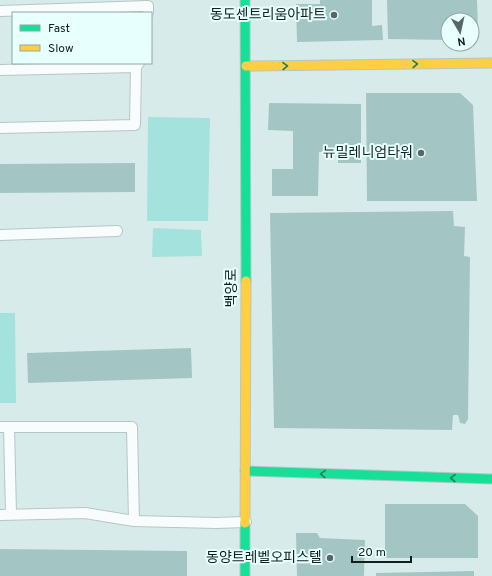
<svg xmlns="http://www.w3.org/2000/svg" width="492" height="576" font-family="Overpass,'Noto Sans KR',sans-serif">
<style>
.green{fill:#a4e2dd}
.building{fill:#a3c6c4}
.lines{fill:none;stroke-linecap:round;stroke-linejoin:round}
.lane-casing{stroke:#b6c6c5;stroke-width:12}
.fast-casing{stroke:#b6c6c5;stroke-width:11}
.slow-casing{stroke:#b6c6c5;stroke-width:11}
.lane{stroke:#f9fcfc;stroke-width:10}
.fast{stroke:#16e098;stroke-width:9}
.slow{stroke:#ffcf43;stroke-width:9}
.oneway{stroke:#14805c}
.poi-dot{fill:#566766;stroke:#e7fffd;stroke-width:1.5}
.labels{text-anchor:middle;dominant-baseline:central;stroke-width:4;stroke-linejoin:round;paint-order:stroke}
.poi-label{font-size:14px;fill:#11201f;stroke:#e7fffd;text-anchor:end}
.street-label{font-size:14px;fill:#11201f;stroke:#e7fffd}
</style>
<rect width="100%" height="100%" fill="#d7ecea"/>
<path class="green" d="M148,117L210,118L208,221H147Z
M153,228L201,230L202,256L152,257Z
M0,313H15L16,403H0Z"/>
<path class="building" d="M320,0H372V26L382,25L383,40L297,42L296,4H320Z
M387,0H477L478,29L472,35V20H448V40L388,39Z
M366,93H460L473,105L477,201H367Z
M269,103L361,104V163H338V152H319L318,196H272V169H293V131L268,130Z
M135,163V192L0,193V164Z
M453,211L454,226L465,227L464,256L470,257L468,419L465,424L460,423L458,415H453L452,430L274,428L270,213Z
M191,348L192,378L28,383L27,353Z
M385,504H465L478,516V558H385Z
M296,533H317L320,538L365,540L364,576H297Z
M0,549L187,551V576H0Z
M474,571V576H376V573Z"/>
<g class="lines">
<g class="lane-casing">
<path id="lane" d="M0,11L148,6V13
M0,70L136,67
M0,128L135,125L136,67L139,63
M0,235L117,231
M0,427H132L134,521
M9,427L11,514
M0,515L85,513L134,521L216,523L246,522"/>
</g>
<g class="fast-casing">
<path id="fast" d="M245,0L246,281
M245,471L492,479
M245,576V523"/>
</g>
<g class="slow-casing">
<path id="slow" d="M246,66L492,63
M245,523L246,281"/>
</g>
<use href="#lane" class="lane"/>
<use href="#fast" class="fast"/>
<use href="#slow" class="slow"/>
</g>
<defs><path id="oneway-chevron" d="M-2-3.5L2.5 0L-2 3.5" fill="none" stroke-width="1.6" stroke-linecap="round" stroke-linejoin="round"/></defs>
<g class="oneway">
<use href="#oneway-chevron" transform="translate(415 64) rotate(-1)"/>
<use href="#oneway-chevron" transform="translate(285 66) rotate(-1)"/>
<use href="#oneway-chevron" transform="translate(323 474) rotate(-178)"/>
<use href="#oneway-chevron" transform="translate(453 478) rotate(-178)"/>
</g>
<g class="poi-dot">
<circle cx="334" cy="15" r="4"/>
<circle cx="421" cy="153" r="4"/>
<circle cx="330" cy="558" r="4"/>
</g>
<g class="labels">
<g class="poi-label">
<text x="326" y="15">동도센트리움아파트</text>
<text x="413" y="153">뉴밀레니엄타워</text>
<text x="322" y="558">동양트레벨오피스텔</text>
</g>
<g class="street-label">
<text transform="translate(232 288) rotate(-90)">백양로</text>
</g>
</g>
<rect x="12" y="12" width="140" height="52" fill="#e7fffd" stroke="#91a6a4"/>
<rect x="20" y="25" width="20" height="6" fill="#16e098" stroke="#91a6a4"/>
<text x="48" y="32" font-size="12" fill="#11201f">Fast</text>
<rect x="20" y="45" width="20" height="6" fill="#ffcf43" stroke="#91a6a4"/>
<text x="48" y="52" font-size="12" fill="#11201f">Slow</text>
<g transform="translate(460 32) rotate(171)"><circle r="19" fill="#e7fffd" stroke="#91a6a4"/>
<path d="M0-3L7 15L0 10L-7 15Z" fill="#566766"/>
<text y="-6" font-size="11" font-weight="bold" text-anchor="middle" fill="#11201f">N</text>
</g>
<path d="M352 556v6h59v-6" fill="none" stroke="#11201f" stroke-width="2"/>
<text x="358" y="556" font-size="12" fill="#11201f" stroke="#e7fffd" stroke-width="3" paint-order="stroke">20 m</text>
</svg>
